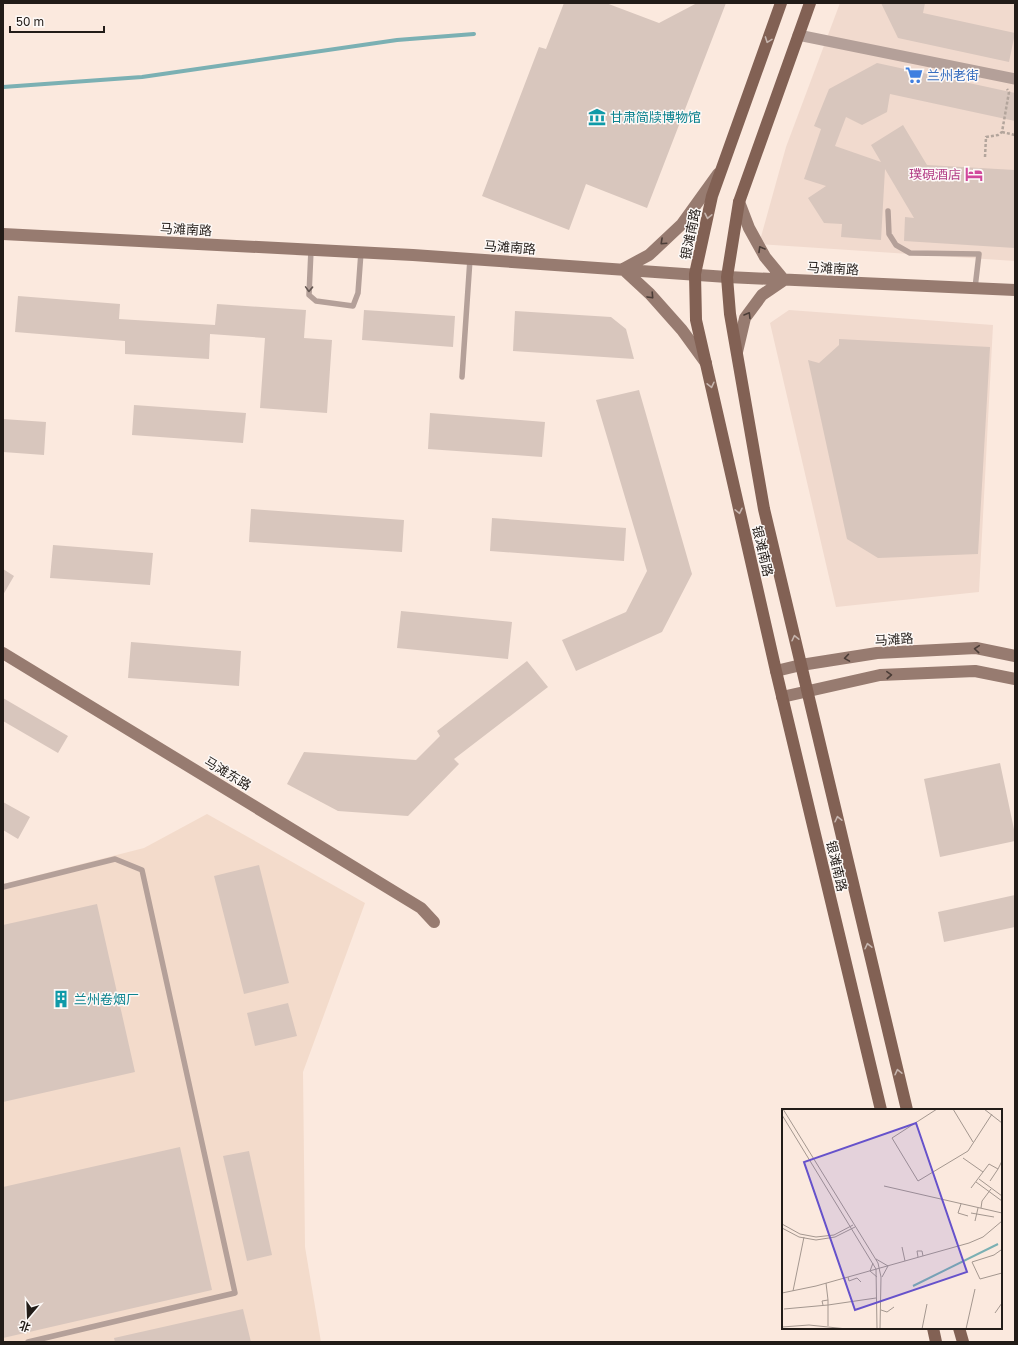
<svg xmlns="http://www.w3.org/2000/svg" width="1018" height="1345" font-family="'Golos Text','Noto Sans SC',sans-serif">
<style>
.commercial{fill:#f1dace}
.built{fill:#f3dbcb}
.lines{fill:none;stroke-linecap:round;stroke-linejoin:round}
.stream{stroke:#7bb0b3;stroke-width:4}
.building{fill:#d8c6bd}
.path{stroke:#b3a59c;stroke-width:2.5;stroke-dasharray:3 2;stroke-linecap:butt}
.lane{stroke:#b4a099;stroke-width:5.5}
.street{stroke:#b4a099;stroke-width:11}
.secondary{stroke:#977b70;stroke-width:12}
.primary{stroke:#826154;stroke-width:12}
.oneway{stroke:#c6b5ae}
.oneway2{stroke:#4b3d37}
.oneway3{stroke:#645752}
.labels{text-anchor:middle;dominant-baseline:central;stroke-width:3;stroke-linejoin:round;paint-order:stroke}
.shop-label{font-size:13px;fill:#366cbe;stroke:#fdf9f7;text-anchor:start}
.culture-label{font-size:13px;fill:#0d838f;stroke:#fdf9f7;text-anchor:start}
.hotel-label{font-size:13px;fill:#b23c85;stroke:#fdf9f7;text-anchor:end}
.street-label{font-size:13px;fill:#221c18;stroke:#fdf9f7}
.inset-river{fill:none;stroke:#7bb0b3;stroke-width:2}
.inset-road{fill:none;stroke:#a4978f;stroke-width:1}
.view{fill:#6652cb;fill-opacity:0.15;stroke:#6652cb;stroke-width:2}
.inset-edge{fill:none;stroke:#221c18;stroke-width:2}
</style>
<rect width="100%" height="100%" fill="#fbe9de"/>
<path class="commercial" d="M840,3H1015V261L759,244L786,147Z
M789,310L993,325L979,592L836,607L770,323Z"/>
<path class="built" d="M207,814L365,903L303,1072L305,1247L321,1342H3V884L144,848Z"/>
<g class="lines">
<path class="stream" d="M3,87L142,77L397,40L474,34"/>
</g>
<path class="building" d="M564,3H606L659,23L697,3H726L647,208L586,184L569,230L482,196L539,47L546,49Z
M881,3H925L923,13L1015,33L1009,62L898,38Z
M877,63L1015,93V121L890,94L887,112L862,125L846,117L835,146L881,162L871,145L903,125L927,165L1015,170V248L904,241L905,217L914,218L885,169L881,240L841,237L842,224L824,223L808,198L826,186L804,179L821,129L814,126L829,89Z
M18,296L120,304L119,319L215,325L217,304L306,310L304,338L332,340L327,413L260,408L265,338L210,334L209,359L125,354V341L15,332Z
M364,310L455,316L453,347L362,340Z
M515,311L611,317L626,329L634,359L513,351Z
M839,339L990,347L978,554L878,558L847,539L808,360L819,363L839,345Z
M639,390L692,574L662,632L576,671L562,640L626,612L647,571L596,400Z
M134,405L246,413L243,443L132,435Z
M430,413L545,422L542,457L428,449Z
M3,419L46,422L44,455L3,452Z
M251,509L404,520L402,552L249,542Z
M492,518L626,528L624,561L490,551Z
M53,545L153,553L150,585L50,578Z
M3,569L14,576L3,595Z
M401,611L512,622L508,659L397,648Z
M131,642L241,651L239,686L128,678Z
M527,661L548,687L454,759L459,764L408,816L338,811L287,784L304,752L416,760L440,736L437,731Z
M3,698L68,736L58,753L3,721Z
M1000,763L1015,834V841L940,857L924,779Z
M3,802L30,817L18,839L3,830Z
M259,865L289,983L244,994L214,876Z
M1015,895V927L944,942L938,912Z
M97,904L135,1072L3,1102V925Z
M288,1003L297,1036L255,1046L247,1013Z
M180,1147L212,1290L3,1338V1187Z
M249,1151L272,1255L247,1261L223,1156Z
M243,1309L251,1342H115L114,1338Z"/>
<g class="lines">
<path class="path" d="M1002,132L1015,135
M985,157L986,137L998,135L1002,132L1009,92L1007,89"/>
<path class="lane" d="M888,211L889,234L896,245L910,253L979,254L975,288
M311,250L309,295L316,301L353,306L358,293L361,252
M462,377L470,259
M3,887L115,859L142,870L235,1293L28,1342"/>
<path class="street" d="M798,35L1015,79"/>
<path class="secondary" d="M3,234L413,255L727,277L1015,290
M737,352L745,318L762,295L784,280L765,257L749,228L739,202
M706,363L682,330L650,294L623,269L649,255L682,224L718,174
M3,653L421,908L434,922
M776,671L801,665L877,653L976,648L1015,656
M782,697L880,675L975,671L1015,679"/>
<path class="primary" d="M781,3L712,196L695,274L696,320L776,671L881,1110
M810,3L739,202L727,277L730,314L764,509L907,1110
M933,1328L936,1342
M959,1328L963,1342"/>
</g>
<defs><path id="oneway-chevron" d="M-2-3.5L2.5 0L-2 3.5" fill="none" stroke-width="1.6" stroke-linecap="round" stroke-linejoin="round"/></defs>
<g class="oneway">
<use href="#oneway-chevron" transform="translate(768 40) rotate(110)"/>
<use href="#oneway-chevron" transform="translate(708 216) rotate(102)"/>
<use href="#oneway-chevron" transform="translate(711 385) rotate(77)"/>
<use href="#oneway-chevron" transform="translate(739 511) rotate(78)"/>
<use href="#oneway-chevron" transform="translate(795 638) rotate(-103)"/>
<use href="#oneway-chevron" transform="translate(838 819) rotate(-103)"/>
<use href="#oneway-chevron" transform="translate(868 946) rotate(-103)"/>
<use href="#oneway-chevron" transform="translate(898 1072) rotate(-103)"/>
</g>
<g class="oneway2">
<use href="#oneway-chevron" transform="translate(663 242) rotate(137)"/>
<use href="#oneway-chevron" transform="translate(761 249) rotate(-120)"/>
<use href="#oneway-chevron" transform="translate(651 296) rotate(47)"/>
<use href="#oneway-chevron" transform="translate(748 315) rotate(-59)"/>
<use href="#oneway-chevron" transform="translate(977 649) rotate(-175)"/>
<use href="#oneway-chevron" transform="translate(847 658) rotate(171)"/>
<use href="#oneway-chevron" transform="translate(889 675) rotate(-3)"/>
</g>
<use class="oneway3" href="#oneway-chevron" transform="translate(309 289) rotate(92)"/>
<defs>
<g id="supermarket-bare" transform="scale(1.38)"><path d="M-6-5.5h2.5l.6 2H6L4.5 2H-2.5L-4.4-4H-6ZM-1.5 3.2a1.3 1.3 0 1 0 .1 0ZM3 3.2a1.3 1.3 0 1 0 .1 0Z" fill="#3f7fe0" stroke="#fdf9f7" stroke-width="2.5" paint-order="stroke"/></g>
<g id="museum-bare" transform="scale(1.38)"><path d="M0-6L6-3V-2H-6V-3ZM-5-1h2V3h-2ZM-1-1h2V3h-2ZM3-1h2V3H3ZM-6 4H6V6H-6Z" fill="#0f9aa8" stroke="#fdf9f7" stroke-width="2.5" paint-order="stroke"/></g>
<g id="hotel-bare" transform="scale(1.38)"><path d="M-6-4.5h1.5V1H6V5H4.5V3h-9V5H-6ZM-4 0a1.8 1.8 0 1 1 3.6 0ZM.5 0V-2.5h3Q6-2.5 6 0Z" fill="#d1479c" stroke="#fdf9f7" stroke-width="2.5" paint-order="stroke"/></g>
<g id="building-bare" transform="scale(1.38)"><path d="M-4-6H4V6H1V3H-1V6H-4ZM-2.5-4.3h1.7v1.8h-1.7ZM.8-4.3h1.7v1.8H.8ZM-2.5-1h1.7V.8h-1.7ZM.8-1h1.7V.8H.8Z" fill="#0f9aa8" stroke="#fdf9f7" stroke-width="2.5" paint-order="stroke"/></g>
</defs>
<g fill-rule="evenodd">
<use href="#supermarket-bare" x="914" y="75"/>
<use href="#museum-bare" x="597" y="117"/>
<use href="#hotel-bare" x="974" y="174"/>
<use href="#building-bare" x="61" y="999"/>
</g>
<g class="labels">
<g class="shop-label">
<text x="927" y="75">兰州老街</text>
</g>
<g class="culture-label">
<text x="610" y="117">甘肃简牍博物馆</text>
<text x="74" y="999">兰州卷烟厂</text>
</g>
<g class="hotel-label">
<text x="961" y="174">璞硯酒店</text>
</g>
<g class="street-label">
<text transform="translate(186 229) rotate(3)">马滩南路</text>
<text transform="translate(690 234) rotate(-78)">银滩南路</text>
<text transform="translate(510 247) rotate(4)">马滩南路</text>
<text transform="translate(833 268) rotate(3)">马滩南路</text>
<text transform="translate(763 551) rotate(77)">银滩南路</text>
<text transform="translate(894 639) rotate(-4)">马滩路</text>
<text transform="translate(228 773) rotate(31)">马滩东路</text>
<text transform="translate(837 866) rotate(77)">银滩南路</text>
</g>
</g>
<g transform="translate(782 1109)">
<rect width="220" height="220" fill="#fbe9de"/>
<path class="inset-river" d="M131,177L216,135"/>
<path class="inset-road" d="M1,0L96,154L99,168L98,220M155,0L110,29L136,72L186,42L210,5M171,0L191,33M202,0L220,14M0,6L94,160L95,220M181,49L201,63L189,79M201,63L207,55L216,60L220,52M197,70L220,87M208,72L216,60M194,73L220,92M102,77L220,104M179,95L176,104L186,107M199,99L200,92L209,80M189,104L212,108M193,112L196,99M0,115L18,125L34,128L52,126L71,116M0,119L17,128L34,131L53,128L73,118M120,138L123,152M219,141L212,146L190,153L198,170L220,164M136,148L135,142H140L141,147M94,150L106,157L100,168M91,154L88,162L95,168M66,168L67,172L75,169L79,173M44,174L46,191M11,182L22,128M0,184L34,177L187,134L201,128L220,112M2,200L46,196V191L40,192L41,196M99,201L105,203L112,198M213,204L220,194M46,217V196L94,189M0,218L27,216L65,220M140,220L145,195M184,220L193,180"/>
<path class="view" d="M134,14L185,163L73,201L22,53Z"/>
<rect width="220" height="220" class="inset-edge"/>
</g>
<rect width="1018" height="1345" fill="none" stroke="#221c18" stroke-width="8"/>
<g transform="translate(28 1317) rotate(199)" stroke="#fdf9f7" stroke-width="3" paint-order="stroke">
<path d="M0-3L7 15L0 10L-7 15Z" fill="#221c18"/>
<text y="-6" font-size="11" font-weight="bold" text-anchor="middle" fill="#221c18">北</text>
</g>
<path d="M10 26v6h94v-6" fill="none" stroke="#221c18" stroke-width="2"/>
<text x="16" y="26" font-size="12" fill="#221c18" stroke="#fdf9f7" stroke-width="3" paint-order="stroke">50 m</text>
</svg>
